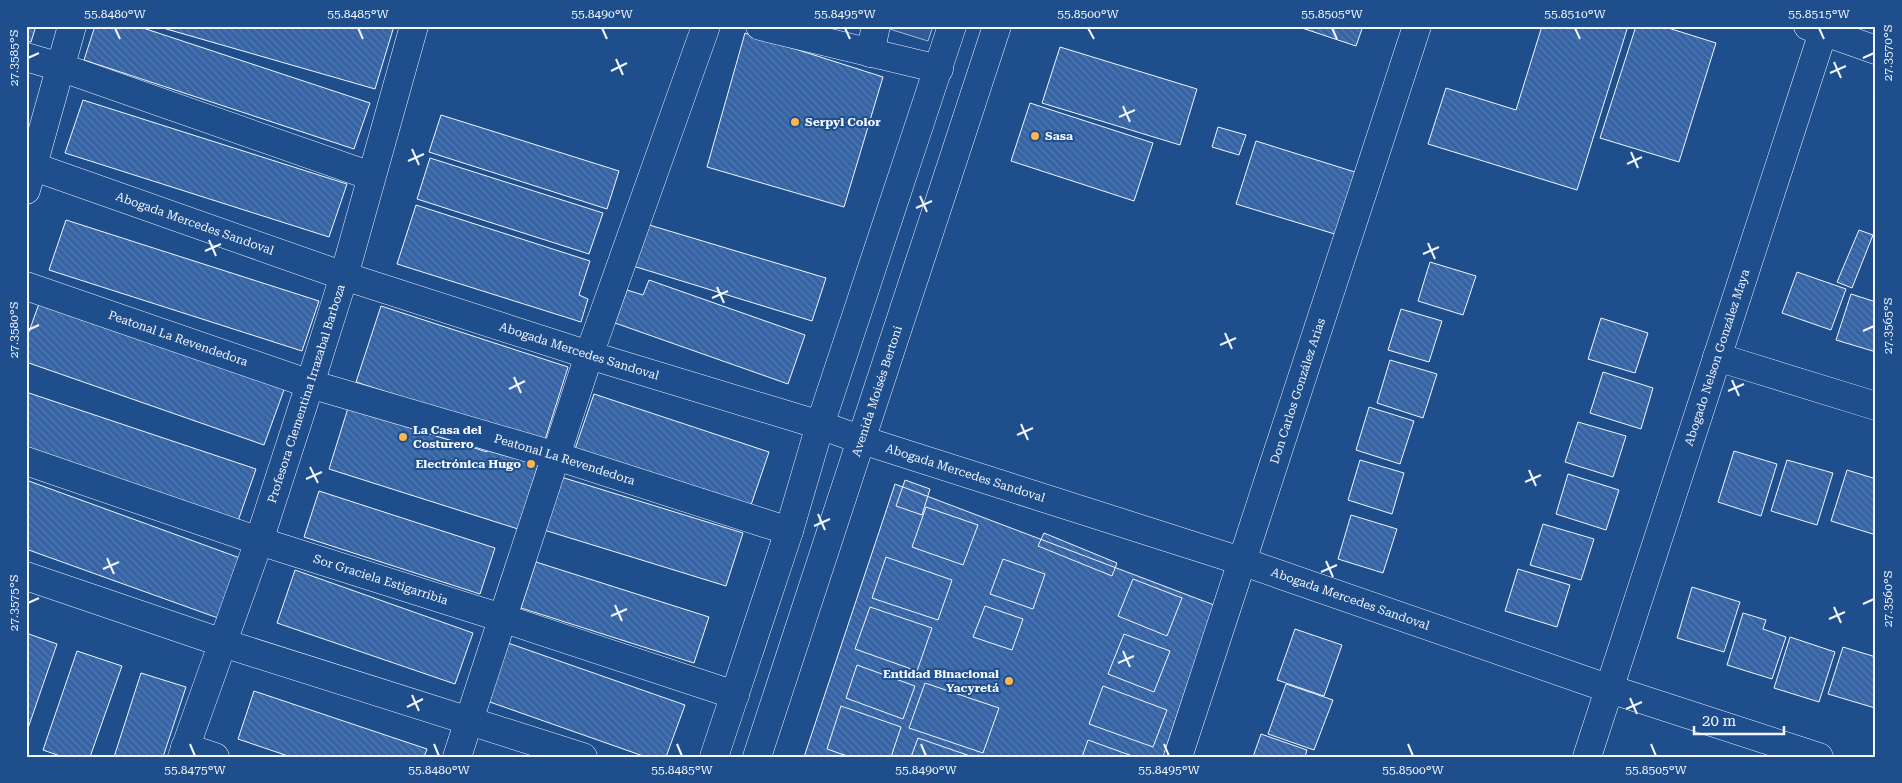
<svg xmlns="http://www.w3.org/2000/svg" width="1902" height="783" font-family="'Roboto Serif',serif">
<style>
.parking{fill:#305b95;stroke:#a8bbd7}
.building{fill:url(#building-back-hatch);stroke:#f2f6ff}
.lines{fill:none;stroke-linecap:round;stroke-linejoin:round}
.minor-casing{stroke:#f2f6ff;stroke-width:29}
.major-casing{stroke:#f2f6ff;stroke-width:29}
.highway-casing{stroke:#f2f6ff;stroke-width:29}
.minor{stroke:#1f4e8c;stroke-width:28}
.major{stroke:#1f4e8c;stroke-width:28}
.highway{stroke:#1f4e8c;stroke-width:28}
.ticks{fill:none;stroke:#f2f6ff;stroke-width:2}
.poi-dot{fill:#ffb74d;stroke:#1f4e8c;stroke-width:2}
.labels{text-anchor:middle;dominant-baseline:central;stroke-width:4;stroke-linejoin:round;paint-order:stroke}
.poi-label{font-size:12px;font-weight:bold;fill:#f2f6ff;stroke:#1f4e8c;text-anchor:start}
.street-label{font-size:12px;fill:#f2f6ff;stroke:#1f4e8c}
.neatline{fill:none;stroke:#f2f6ff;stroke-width:2}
.ticks-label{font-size:12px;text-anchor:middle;fill:#f2f6ff}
</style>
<defs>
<pattern id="building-back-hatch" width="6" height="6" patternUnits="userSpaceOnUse" patternTransform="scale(1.25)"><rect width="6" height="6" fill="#3563a3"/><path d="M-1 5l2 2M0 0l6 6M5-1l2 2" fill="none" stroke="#537ab1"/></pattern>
</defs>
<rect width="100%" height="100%" fill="#1f4e8c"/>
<path class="parking" d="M880,26H933L928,41Z"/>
<path class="building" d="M26,26H36L31,42L26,41Z
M95,26H137L370,103L354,149L84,60Z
M156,26H394L375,89Z
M1296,26H1363L1356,46Z
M1542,26H1628L1577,190L1428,144L1446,88L1516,110Z
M1636,26H1662L1716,43L1679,162L1600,138Z
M745,33L883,77L844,207L707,167Z
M1060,47L1197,89L1180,145L1042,103Z
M83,100L347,184L329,237L65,153Z
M1030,103L1153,143L1134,201L1011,161Z
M441,115L619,171L607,209L429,152Z
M1218,127L1246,135L1239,155L1212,147Z
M1256,141L1358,173L1338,235L1236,204Z
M430,158L603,213L589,254L417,199Z
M416,205L590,261L579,295L588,299L581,322L397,264Z
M66,220L319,301L302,351L49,270Z
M646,224L826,278L812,321L633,266Z
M1859,230L1873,235L1852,288L1837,282Z
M1430,262L1476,276L1463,315L1418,301Z
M1797,272L1846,289L1831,330L1782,313Z
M649,280L805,335L788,384L615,323L627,290L643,295Z
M1851,294L1876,302V352L1836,340Z
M40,301L285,387L264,445L26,362V340Z
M381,306L568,367L544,443L356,382Z
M1401,309L1442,321L1429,362L1388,350Z
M1601,318L1648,333L1635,373L1588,359Z
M1390,360L1437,374L1423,418L1377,403Z
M1603,372L1653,388L1641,429L1590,413Z
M26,392L256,469L237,524L26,454Z
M594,394L769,452L750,508L575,449Z
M1369,407L1414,421L1400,464L1356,450Z
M348,408L487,452L491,438L542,453L518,529L329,469Z
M1578,422L1626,436L1613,477L1565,462Z
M1734,451L1777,464L1761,516L1718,502Z
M1360,460L1404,473L1392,514L1348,500Z
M1787,460L1833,473L1817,525L1771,511Z
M1847,470L1876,479V535L1831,521Z
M1568,474L1619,490L1606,530L1556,514Z
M561,477L743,533L726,586L544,530Z
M26,480L240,558L218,618L26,549Z
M905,480L930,489L922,515L896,506Z
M895,484L1214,605L1163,757H804Z
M319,491L495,548L480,594L304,537Z
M926,507L978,525L963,565L912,547Z
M1351,515L1397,529L1383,573L1338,559Z
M1543,524L1594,539L1581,580L1530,565Z
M1044,533L1117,563L1112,576L1038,546Z
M886,557L952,580L938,620L872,598Z
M1003,559L1045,574L1033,609L990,594Z
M536,562L709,617L694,663L521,608Z
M1518,569L1570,585L1557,627L1505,611Z
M295,570L473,633L455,684L277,623Z
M1133,579L1182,598L1167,636L1118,616Z
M1692,587L1740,602L1724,652L1677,638Z
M985,606L1023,619L1012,650L973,637Z
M870,607L932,628L917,671L855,649Z
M1743,613L1766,620L1763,629L1786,637L1772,679L1727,665Z
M1295,629L1342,645L1324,696L1277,680Z
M26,633L57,644L26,734Z
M1124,634L1170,651L1154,692L1108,674Z
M1790,637L1835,652L1819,702L1774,688Z
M508,643L685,705L666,757H646L487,701Z
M1843,647L1876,657L1875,708L1828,694Z
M77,651L122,666L90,757H63L43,750Z
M857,665L915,686L903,719L846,698Z
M141,673L186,687L163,757H114Z
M925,683L999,708L983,753L909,728Z
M1286,684L1333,700L1314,750L1268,734Z
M1103,686L1167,710L1153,747L1089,724Z
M254,691L427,749L424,757H291L238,739Z
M841,706L901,727L891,757H850L827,749Z
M1261,734L1307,750L1305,757H1253Z
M918,738L973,757H911Z
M1088,740L1135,757H1082Z"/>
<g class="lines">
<g class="minor-casing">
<g id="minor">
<path d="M760,26L939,69"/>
<path d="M870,53L876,26"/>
<path d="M26,57L60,67L371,176"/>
<path id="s1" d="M26,164L344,276L589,355L820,425L862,440L1241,561L1610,689L1819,757"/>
<path d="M26,190L72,26"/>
<path id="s2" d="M26,286L310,384L556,456L789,531"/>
<path d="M1717,357L1876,406"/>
<path id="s3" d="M26,461L259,541L502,618L735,695"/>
<path d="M26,576L223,643L583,757"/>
<path d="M185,747L215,757"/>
<path id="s4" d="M182,757L259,541L310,384L344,276L414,26"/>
<path d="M457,757L589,355L706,26"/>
<path id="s5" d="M1178,757L1417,26"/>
<path id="s6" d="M1587,757L1825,26"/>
</g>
</g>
<g class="major-casing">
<g id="major">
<path d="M714,757L789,531L820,425L952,26"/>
<path id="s7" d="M757,757L997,26"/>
</g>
</g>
<g class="highway-casing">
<path id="highway" d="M1808,26L1876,50"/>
</g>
<use href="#minor" class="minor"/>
<use href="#major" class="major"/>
<use href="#highway" class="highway"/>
</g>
<path class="ticks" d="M115,28L120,39M358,28L363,39M602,28L607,39M845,28L850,39M1088,28L1094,39M1332,28L1337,39M1575,28L1580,39M1819,28L1824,39M28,58L39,53M1863,58L1874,53M616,59L623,75M1834,62L1841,78M611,71L627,63M1830,73L1846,66M1123,106L1130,122M1119,117L1135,110M412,149L419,165M1631,152L1638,168M408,161L424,154M1627,164L1642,157M920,196L927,212M916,208L932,201M209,240L216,256M1428,243L1435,259M205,251L221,244M1423,254L1439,247M717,287L724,303M712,298L728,291M28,330L39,325M1863,331L1874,326M1225,333L1232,349M1220,345L1236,338M514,377L521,393M1732,380L1739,396M509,389L525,381M1728,391L1744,384M1021,424L1028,440M1017,435L1033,428M310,467L318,483M1529,470L1536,486M306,479L322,472M1525,482L1541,475M818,514L825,530M814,526L830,519M107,558L114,574M1326,561L1333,577M103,569L119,562M1321,572L1337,565M28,603L39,598M1863,604L1874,599M615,605L622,621M1834,607L1841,623M611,616L627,609M1829,619L1845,612M1123,651L1130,667M1118,663L1134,656M412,695L419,711M1630,698L1637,714M407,707L423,699M1626,709L1642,702M190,744L195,756M434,744L439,756M677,744L682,756M921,744L926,756M1164,744L1169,756M1408,744L1413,756M1651,744L1656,756"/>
<g class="poi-dot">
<circle cx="795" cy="122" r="5"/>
<circle cx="1035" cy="136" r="5"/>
<circle cx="403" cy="437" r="5"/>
<circle cx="531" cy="464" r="5"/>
<circle cx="1009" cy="681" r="5"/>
</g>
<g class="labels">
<g class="poi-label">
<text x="805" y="122">Serpyl Color</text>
<text x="1045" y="136">Sasa</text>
<text x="413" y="430">La Casa del<tspan x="413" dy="14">Costurero</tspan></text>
<text x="521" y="464" text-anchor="end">Electrónica Hugo</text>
<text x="999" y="674" text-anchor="end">Entidad Binacional<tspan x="999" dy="14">Yacyretá</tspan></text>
</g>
<g class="street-label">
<text stroke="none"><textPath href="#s1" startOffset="179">Abogada Mercedes Sandoval</textPath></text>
<text stroke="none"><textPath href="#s2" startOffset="161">Peatonal La Revendedora</textPath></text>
<text stroke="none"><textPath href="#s1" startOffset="584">Abogada Mercedes Sandoval</textPath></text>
<text stroke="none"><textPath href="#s6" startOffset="420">Abogado Nelson González Maya</textPath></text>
<text stroke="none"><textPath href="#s5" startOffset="385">Don Carlos González Arias</textPath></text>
<text stroke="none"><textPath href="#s7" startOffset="385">Avenida Moisés Bertoni</textPath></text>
<text stroke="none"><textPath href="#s4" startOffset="384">Profesora Clementina Irrazabal Barboza</textPath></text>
<text stroke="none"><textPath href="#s2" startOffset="566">Peatonal La Revendedora</textPath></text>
<text stroke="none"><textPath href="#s1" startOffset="989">Abogada Mercedes Sandoval</textPath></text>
<text stroke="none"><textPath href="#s3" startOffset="374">Sor Graciela Estigarribia</textPath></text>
<text stroke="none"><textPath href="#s1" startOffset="1394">Abogada Mercedes Sandoval</textPath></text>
</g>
</g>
<rect width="1902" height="783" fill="none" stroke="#1f4e8c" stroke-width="55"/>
<path d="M1694 726v8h90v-8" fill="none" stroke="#f2f6ff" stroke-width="2.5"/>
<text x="1702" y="726" font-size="15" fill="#f2f6ff" stroke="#1f4e8c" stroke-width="4" paint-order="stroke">20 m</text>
<rect x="28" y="28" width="1846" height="728" class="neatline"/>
<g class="ticks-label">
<text x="115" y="18">55.8480°W</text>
<text x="358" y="18">55.8485°W</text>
<text x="602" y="18">55.8490°W</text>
<text x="845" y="18">55.8495°W</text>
<text x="1088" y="18">55.8500°W</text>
<text x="1332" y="18">55.8505°W</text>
<text x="1575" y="18">55.8510°W</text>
<text x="1819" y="18">55.8515°W</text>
<text transform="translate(1888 53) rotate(-90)" y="4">27.3570°S</text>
<text transform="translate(14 58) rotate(-90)" y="4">27.3585°S</text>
<text transform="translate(1888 326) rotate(-90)" y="4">27.3565°S</text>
<text transform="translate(14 330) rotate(-90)" y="4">27.3580°S</text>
<text transform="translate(1888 599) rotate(-90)" y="4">27.3560°S</text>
<text transform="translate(14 603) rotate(-90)" y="4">27.3575°S</text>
<text x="195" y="774">55.8475°W</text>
<text x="439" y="774">55.8480°W</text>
<text x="682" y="774">55.8485°W</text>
<text x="926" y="774">55.8490°W</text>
<text x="1169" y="774">55.8495°W</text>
<text x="1413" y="774">55.8500°W</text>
<text x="1656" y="774">55.8505°W</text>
</g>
</svg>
